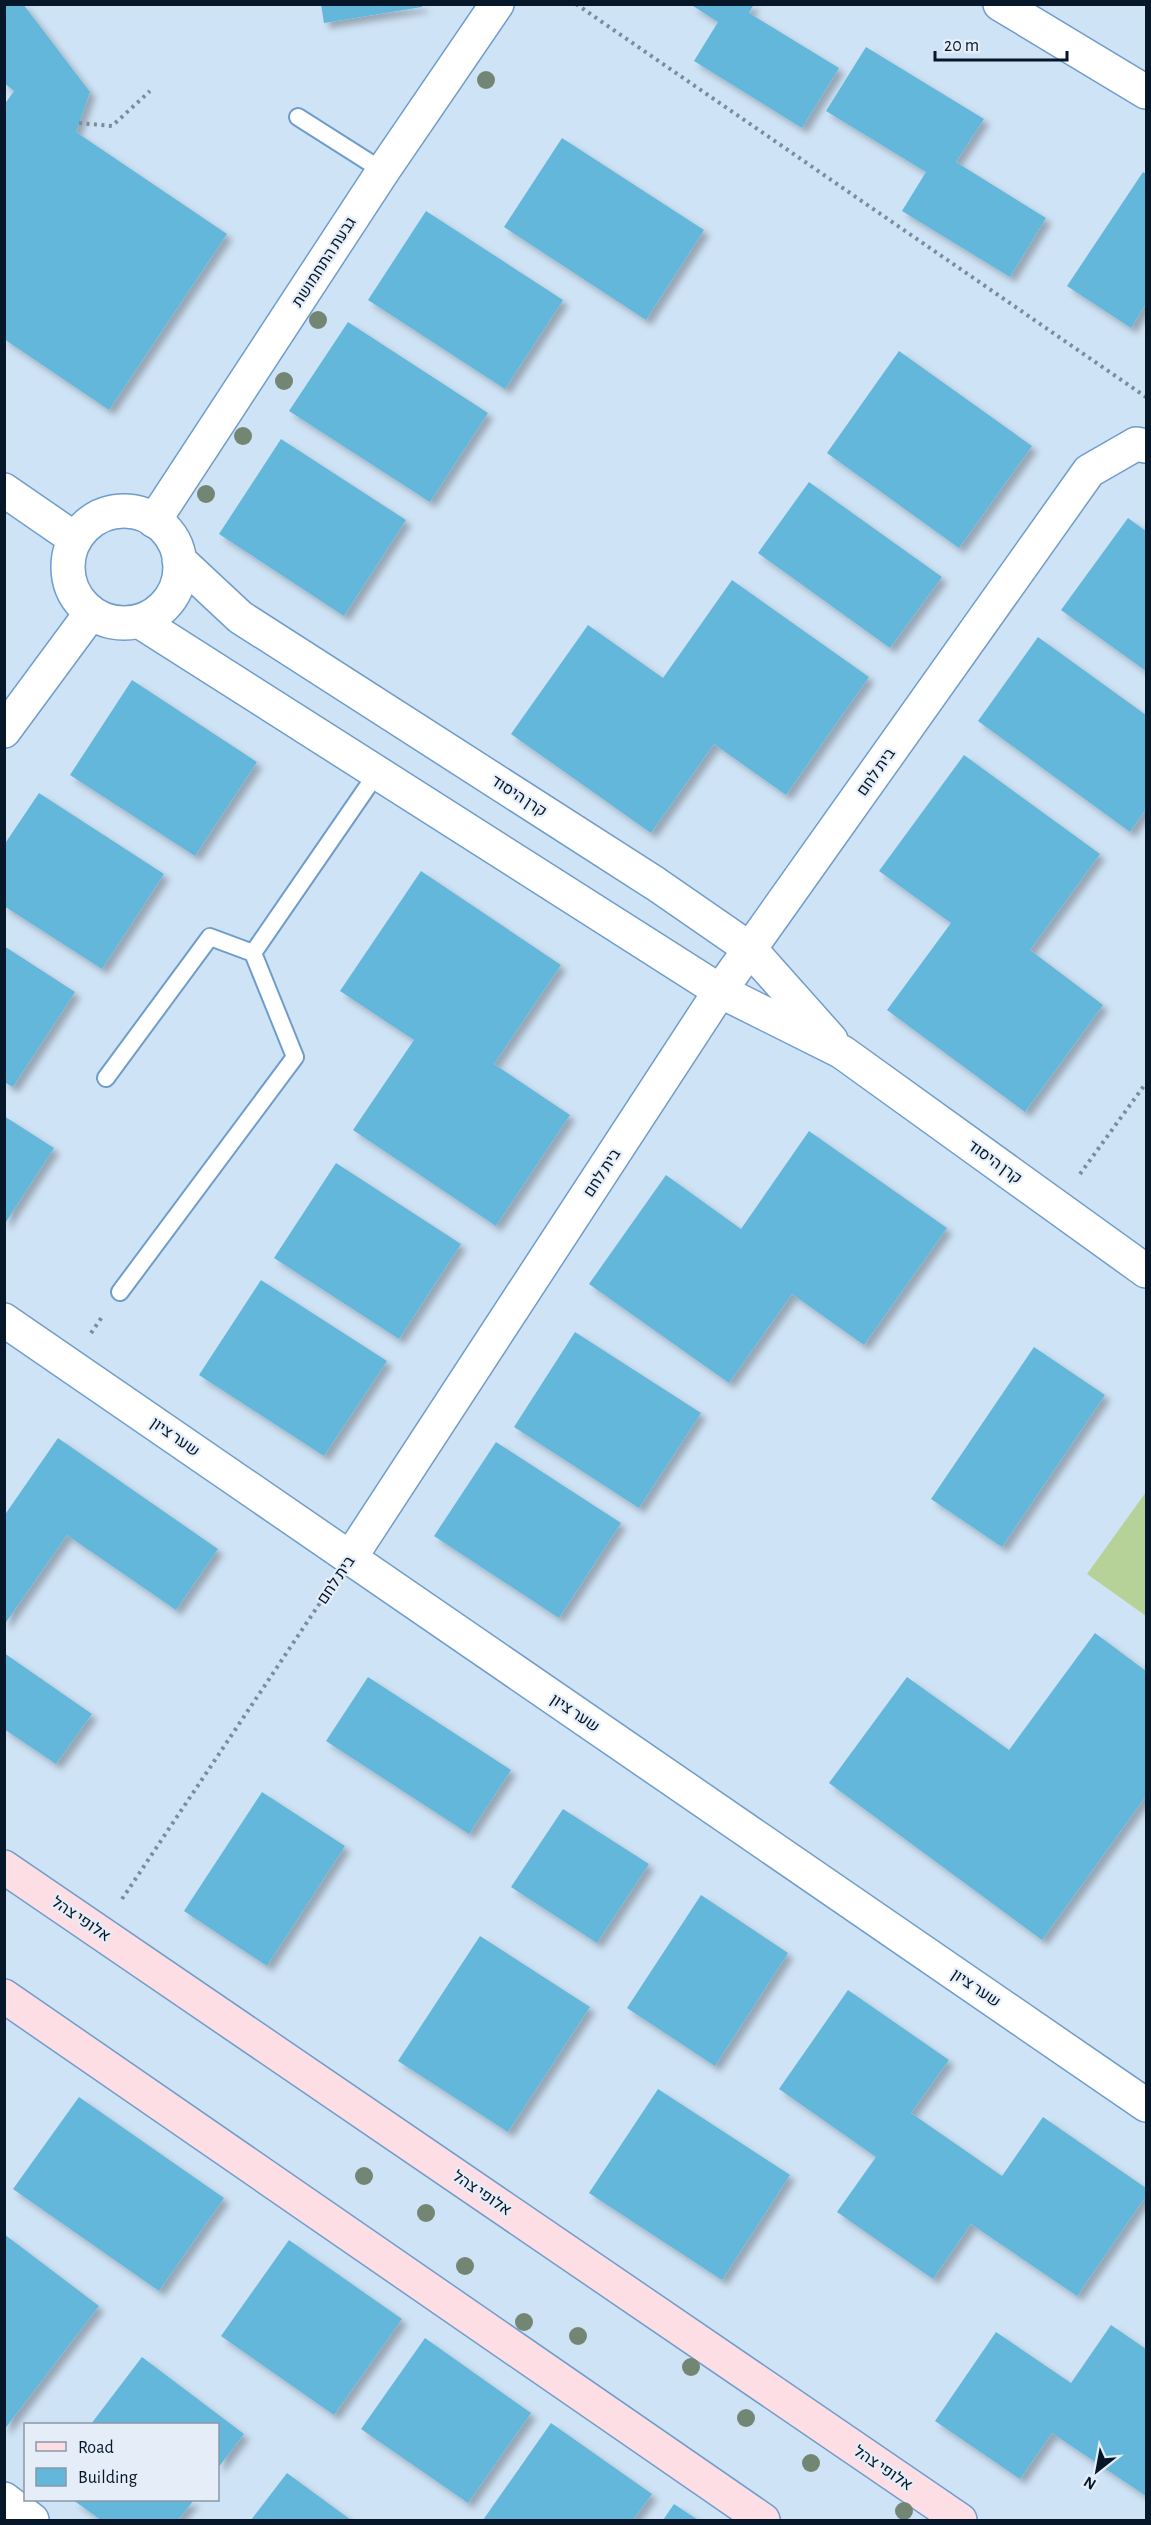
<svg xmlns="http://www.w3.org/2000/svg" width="1151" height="2525" font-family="'Alegreya Sans',Heebo,sans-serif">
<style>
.green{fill:#b7d298}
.building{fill:#63b7da;filter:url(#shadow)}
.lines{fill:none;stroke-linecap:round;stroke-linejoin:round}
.service-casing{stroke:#6f9dca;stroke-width:20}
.minor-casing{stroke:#6f9dca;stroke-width:36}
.tertiary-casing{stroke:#6f9dca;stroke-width:36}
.secondary-casing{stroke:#6f9dca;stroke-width:36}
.path{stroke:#798d9f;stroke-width:4;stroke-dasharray:3 4.5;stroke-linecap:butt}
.service{stroke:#fff;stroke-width:16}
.minor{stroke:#fff;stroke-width:33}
.tertiary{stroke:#fff;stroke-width:33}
.secondary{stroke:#fddee4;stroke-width:33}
.tree{fill:#738673}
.labels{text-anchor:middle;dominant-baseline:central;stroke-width:4.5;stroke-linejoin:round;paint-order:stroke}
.street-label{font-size:16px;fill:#051728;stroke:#e5eef8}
</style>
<defs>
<filter id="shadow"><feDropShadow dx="5.5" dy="5.5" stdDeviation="3" flood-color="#0004"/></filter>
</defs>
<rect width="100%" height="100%" fill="#cfe3f6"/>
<path class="green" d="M1146,1492V1616L1087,1574Z"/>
<path class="building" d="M4,4H23L90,92L76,132L227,234L109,410L4,339V105L14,91L4,83Z
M321,4H422V7L324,23Z
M690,4H754L749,13L839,68L802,128L694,61L718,22Z
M866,47L984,119L956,162L1046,218L1010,277L902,211L926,172L826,111Z
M562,138L704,230L646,320L504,227Z
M1143,172L1146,174V304L1131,328L1067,286Z
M426,211L563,300L505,389L368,300Z
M348,322L488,413L430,502L289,411Z
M899,351L1032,446L959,548L827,453Z
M281,439L406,520L344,616L219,534Z
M809,482L942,577L890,648L758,553Z
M1128,518L1146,531V671L1061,610Z
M732,580L869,677L786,795L714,744L651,833L511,734L588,625L663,678Z
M1038,637L1146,715V809L1130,832L978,721Z
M132,680L257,762L195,856L70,775Z
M964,755L1100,854L1030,950L1103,1005L1025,1112L887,1010L951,923L879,871Z
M39,793L164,874L102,969L4,906V845Z
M421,871L561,965L494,1064L570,1115L496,1226L353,1130L414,1040L340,991Z
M4,946L75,992L13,1087L4,1082Z
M4,1116L54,1148L4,1225Z
M809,1131L947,1228L864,1345L792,1294L729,1383L589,1284L666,1175L741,1229Z
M336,1163L461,1244L399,1339L274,1258Z
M261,1280L387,1361L324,1456L199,1375Z
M575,1332L701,1413L639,1508L514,1427Z
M1034,1347L1105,1395L1002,1547L931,1499Z
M58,1438L218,1549L176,1610L67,1535L4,1625V1516Z
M496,1442L621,1523L559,1618L434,1536Z
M1095,1633L1146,1671V1796L1042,1940L829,1783L907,1677L1009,1750Z
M4,1653L92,1714L56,1764L4,1729Z
M368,1677L511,1770L469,1834L326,1741Z
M262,1792L345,1846L267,1966L184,1911Z
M563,1809L649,1864L597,1943L511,1887Z
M701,1895L788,1953L715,2066L627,2008Z
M480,1936L590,2007L508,2132L398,2061Z
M848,1990L949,2060L911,2113L1002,2176L1043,2117L1146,2188V2196L1077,2296L971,2224L933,2279L837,2212L876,2157L779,2089Z
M658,2089L790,2175L722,2280L589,2193Z
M79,2097L224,2198L159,2291L13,2189Z
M4,2234L99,2306L4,2430Z
M289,2240L402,2319L334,2415L221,2336Z
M1111,2325L1146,2349V2496L1052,2433L1020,2479L935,2421L996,2332L1071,2383Z
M425,2338L531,2413L468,2503L361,2429Z
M142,2357L244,2434L218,2468V2424H91Z
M551,2423L652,2494L633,2520H483Z
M287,2473L351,2520H251Z
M73,2500H194L178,2520H101Z
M674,2504L698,2520H663Z"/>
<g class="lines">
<g class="service-casing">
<path id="service" d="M298,117L383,171
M106,1078L210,937L253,953L377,773
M120,1292L295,1057L253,953"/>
</g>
<g class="minor-casing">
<path id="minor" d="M1000,4L1146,92
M154,521L383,171L497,4
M4,731L91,613
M4,1320L1146,2105
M350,1558L720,991L1089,471L1136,444L1146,446
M4,2499L32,2520"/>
</g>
<g class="tertiary-casing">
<path id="tertiary" d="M4,490L75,539
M68 567a56 56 0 1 1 112 0a56 56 0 1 1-112 0Z
M179,560L240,617L656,884L750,949L831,1040
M139,621L720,991L842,1052L1146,1271"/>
</g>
<g class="secondary-casing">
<path id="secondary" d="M4,1867L960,2520
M4,1996L763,2520"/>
</g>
<path class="path" d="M576,4L1146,397
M79,123L112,126L150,91
M1080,1174L1146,1083
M91,1333L102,1317
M122,1899L328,1591"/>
<use href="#service" class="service"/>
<use href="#minor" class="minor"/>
<use href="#tertiary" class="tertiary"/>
<use href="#secondary" class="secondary"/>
</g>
<g class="tree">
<circle cx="486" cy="80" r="9"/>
<circle cx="318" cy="320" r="9"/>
<circle cx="284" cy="381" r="9"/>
<circle cx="243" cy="436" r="9"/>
<circle cx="206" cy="494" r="9"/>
<circle cx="364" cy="2176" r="9"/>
<circle cx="426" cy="2213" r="9"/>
<circle cx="465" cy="2266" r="9"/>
<circle cx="524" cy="2322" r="9"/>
<circle cx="578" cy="2336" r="9"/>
<circle cx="691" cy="2367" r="9"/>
<circle cx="746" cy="2418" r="9"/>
<circle cx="811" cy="2463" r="9"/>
<circle cx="904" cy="2511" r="9"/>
</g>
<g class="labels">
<g class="street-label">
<text transform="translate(324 262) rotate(-57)">גבעת התחמושת</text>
<text transform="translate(876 772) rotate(-55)">בית לחם</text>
<text transform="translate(519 796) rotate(33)">קרן היסוד</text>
<text transform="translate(995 1162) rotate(36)">קרן היסוד</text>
<text transform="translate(602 1173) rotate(-57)">בית לחם</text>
<text transform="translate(175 1437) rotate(35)">שער ציון</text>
<text transform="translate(336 1580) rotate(-56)">בית לחם</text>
<text transform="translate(575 1713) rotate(34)">שער ציון</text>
<text transform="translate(81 1919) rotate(34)">אלופי צהל</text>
<text transform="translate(976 1988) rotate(34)">שער ציון</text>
<text transform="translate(482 2193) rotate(34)">אלופי צהל</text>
<text transform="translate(883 2468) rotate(34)">אלופי צהל</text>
</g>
</g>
<rect width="1151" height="2525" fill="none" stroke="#051728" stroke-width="12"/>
<rect x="24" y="2423" width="195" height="78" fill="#e5eef8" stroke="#8b98a5" stroke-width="1.5"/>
<rect x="36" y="2442" width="30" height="9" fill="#fddee4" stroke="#8b98a5" stroke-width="1.5"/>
<text x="78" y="2453" font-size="18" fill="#051728">Road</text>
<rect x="36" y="2468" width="30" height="18" fill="#63b7da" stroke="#8b98a5" stroke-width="1.5"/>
<text x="78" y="2483" font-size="18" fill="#051728">Building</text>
<g transform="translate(1097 2471) rotate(211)" stroke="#e5eef8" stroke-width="4.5" paint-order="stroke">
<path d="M0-4.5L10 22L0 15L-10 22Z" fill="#051728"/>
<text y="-9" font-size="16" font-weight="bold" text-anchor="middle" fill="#051728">N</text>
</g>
<path d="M935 51v9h132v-9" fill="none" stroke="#051728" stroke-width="3"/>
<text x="944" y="51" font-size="18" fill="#051728" stroke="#e5eef8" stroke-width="4.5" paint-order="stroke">20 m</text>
</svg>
